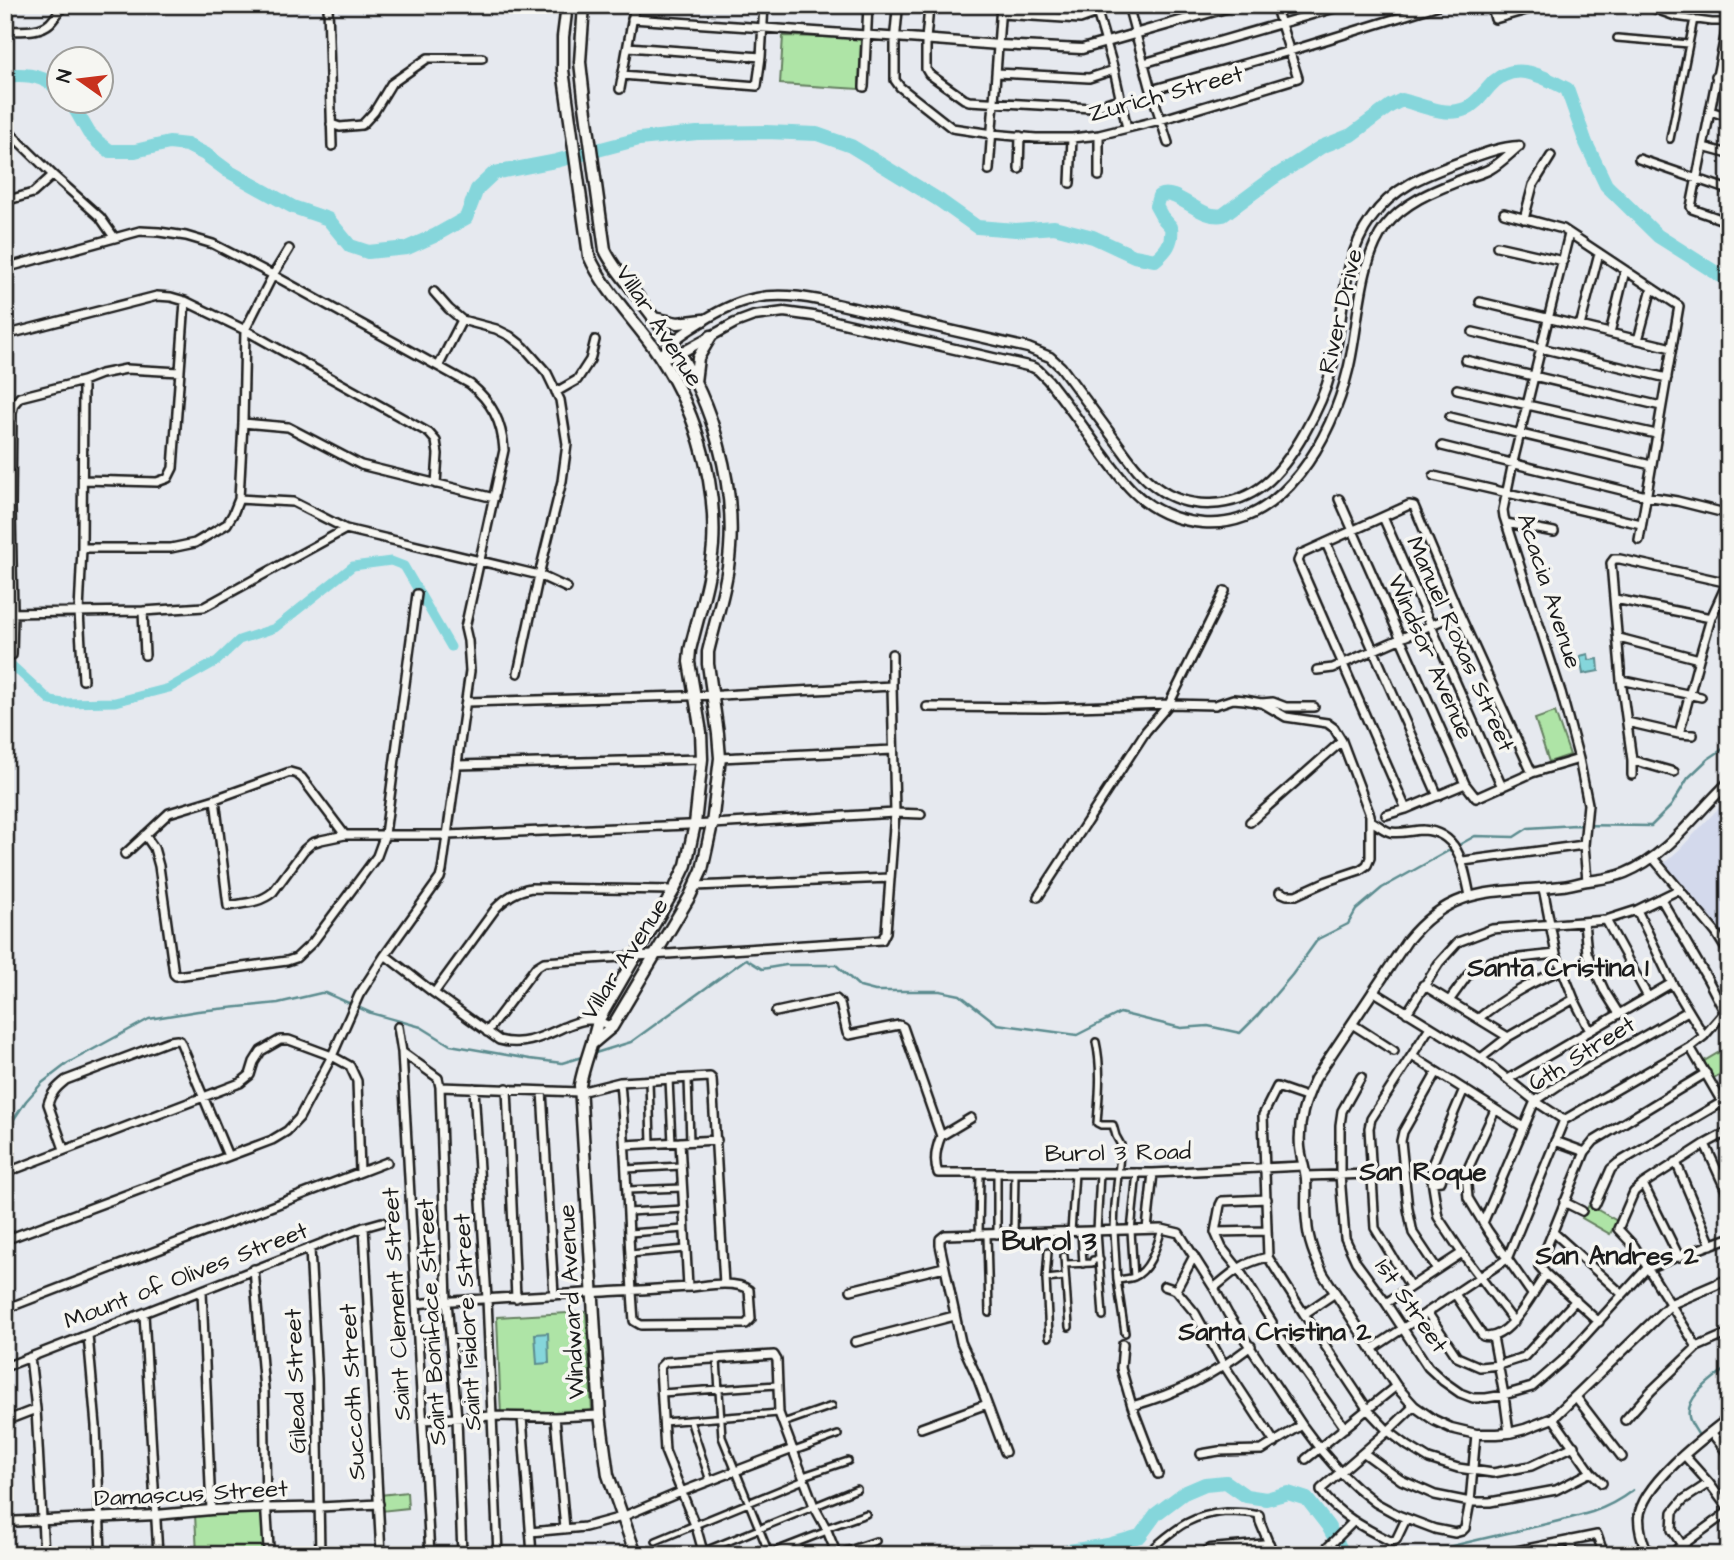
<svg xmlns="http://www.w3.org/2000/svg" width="1734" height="1560" font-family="'Architects Daughter',sans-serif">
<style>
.built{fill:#d3d9ec}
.green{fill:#aee4a6;stroke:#658061;stroke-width:2}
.water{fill:#85d6db;stroke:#5b8c8f;stroke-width:2}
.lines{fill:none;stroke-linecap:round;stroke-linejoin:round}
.stream{stroke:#5b8c8f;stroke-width:2.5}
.canal{stroke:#85d6db;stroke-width:9}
.river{stroke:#85d6db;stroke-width:14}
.pedestrian-casing{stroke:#1c1c1c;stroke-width:10}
.minor-casing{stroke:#1c1c1c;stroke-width:12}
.tertiary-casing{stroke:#1c1c1c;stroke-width:13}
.secondary-casing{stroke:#1c1c1c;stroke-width:15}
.pedestrian{stroke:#f6f6f2;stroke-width:5}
.minor{stroke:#f6f6f2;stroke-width:7}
.tertiary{stroke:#f6f6f2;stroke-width:8}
.secondary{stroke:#f6f6f2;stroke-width:10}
.labels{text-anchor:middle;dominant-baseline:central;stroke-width:7;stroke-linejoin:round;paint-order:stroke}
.street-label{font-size:24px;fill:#1c1c1c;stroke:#f6f6f2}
.neighbourhood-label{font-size:26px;font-weight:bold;fill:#1c1c1c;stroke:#f6f6f2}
.quarter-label{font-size:28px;font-weight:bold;fill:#1c1c1c;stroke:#f6f6f2}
</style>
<rect width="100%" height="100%" fill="#e6e9ef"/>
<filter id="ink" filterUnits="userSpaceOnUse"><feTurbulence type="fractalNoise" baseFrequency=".0143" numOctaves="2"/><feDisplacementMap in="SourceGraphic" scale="14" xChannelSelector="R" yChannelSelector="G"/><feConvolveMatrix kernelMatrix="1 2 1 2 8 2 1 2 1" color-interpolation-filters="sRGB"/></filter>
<g filter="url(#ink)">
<path class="built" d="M1729,797V950L1661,866L1680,849Z"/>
<path class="green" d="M783,36L861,38L859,89L780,84Z
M1555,712L1570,755L1549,762L1535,719Z
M1723,1050L1729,1061V1066L1721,1071L1722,1073L1710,1080L1701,1063Z
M1589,1205L1617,1221L1610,1234L1582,1218Z
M586,1312L592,1412L501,1416L497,1317Z
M407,1492L408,1508L381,1511L380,1495Z
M263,1512L264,1555H197L195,1514Z"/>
<path class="water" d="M1588,654L1589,660L1598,659L1599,671L1583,674L1580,656Z
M548,1333L549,1363L537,1364L535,1334Z"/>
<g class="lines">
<path class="stream" d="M592,1054L631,1042L746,959L762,969L786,965H836L860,987L875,991H940L960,995L997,1024L1077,1035L1120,1013L1181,1028L1208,1026L1240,1033L1258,1015L1292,975L1318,939L1348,924L1356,910L1382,888L1475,836L1514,837L1528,828L1575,825L1651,826L1671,806L1688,778L1708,759L1729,745
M5,1140L12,1122L26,1101L42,1083L68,1063L149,1019L198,1011L278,1003L321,993H326L371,1013L421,1027L450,1045L530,1059L562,1063L585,1056
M1699,1436C1696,1430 1690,1423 1689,1417C1685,1395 1715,1378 1729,1366
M1344,1554L1346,1555
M1419,1555C1476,1538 1535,1529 1592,1512C1607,1507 1620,1500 1633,1490"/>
<path class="canal" d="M5,659L51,701L63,703L115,702L169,688L217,661L239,640L275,628L353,566L391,561L404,566L451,647"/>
<path class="river" d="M5,76C25,73 44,75 60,90
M71,102L89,133L99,143L110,151H135L169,143L187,145L205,154L228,171L293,207L328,219L350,246L368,252L407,248L434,236L466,218L477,189L494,173L556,161L639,139L697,133L766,132L817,134L851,146L939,200L977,227L1016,230L1054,227L1093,237L1134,256L1155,260C1166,251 1173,243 1171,227L1162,217L1156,206L1159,196C1177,187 1199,220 1223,215L1273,178L1321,147L1351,135L1390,106L1402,100C1421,105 1446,117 1465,109C1475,105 1482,95 1489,87C1513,59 1540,75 1567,89L1586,143L1606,185L1658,236L1729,281
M1061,1555L1069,1551L1108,1545L1140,1536L1156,1514L1184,1493L1205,1484L1226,1482L1246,1496L1266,1499L1288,1493L1307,1499L1328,1526L1344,1555"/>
<g class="pedestrian-casing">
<path id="pedestrian" d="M1648,5L1647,7L1675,17L1712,22H1729
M1617,38L1689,44
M1670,139L1694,19
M1096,1042C1102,1069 1099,1096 1097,1123L1101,1125H1113L1116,1136L1121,1145L1115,1205L1114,1231L1117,1280L1125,1333
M688,1078L690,1142
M669,1079L672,1143
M649,1081L651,1143
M626,1169L681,1166
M1100,1173L1097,1231L1103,1316
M997,1174V1235
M627,1190L683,1188
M628,1212L684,1209
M1081,1231L1083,1264
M1071,1232L1075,1173
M629,1233L685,1229
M1014,1234L1015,1174
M979,1235L980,1174
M987,1235L989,1313
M1048,1252L1046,1279L1049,1337
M630,1254L686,1249
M1064,1256L1069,1327
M1065,1264L1092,1263L1093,1260H1100
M1134,1277L1131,1231L1137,1172
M1046,1279L1065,1277
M1117,1280C1122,1279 1129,1279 1134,1277C1151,1270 1157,1244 1162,1229
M717,1360L722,1437L769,1553
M662,1393L777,1385
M690,1420L710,1481
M663,1422L779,1413
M783,1423L832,1406
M794,1451L838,1435
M803,1476L848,1461
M826,1528L866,1514
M656,1541L804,1480
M797,1543L801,1555
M768,1554L827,1531
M837,1554L876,1541
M695,1555L857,1489
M1144,1555C1173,1532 1186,1515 1226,1512C1238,1512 1247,1512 1259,1515"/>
</g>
<g class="minor-casing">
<path id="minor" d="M328,5L332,146
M931,5L929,8L926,39V69L929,74L964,99L969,101L1092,108L1121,98
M1095,5L1114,70L1127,128
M1128,5L1151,90L1168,143
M1491,5L1495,19L1543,5
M1001,14L1080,19L1097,13
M1729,16L1691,207L1692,209L1729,222
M632,19L895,37V80L900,87L952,128L992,134L1036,138H1072L1099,135L1160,120L1298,78L1275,5
M5,31C19,30 39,33 50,23C55,18 59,11 64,5
M628,47L761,57
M1144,63L1345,5
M997,73L1089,78L1114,70
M622,75L757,86L761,57L764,5
M1716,76L1729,82
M864,87L868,5
M620,89L635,5
M1151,90L1290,51L1439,5
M1710,111L1729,117
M331,124L340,127L362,125L374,112L391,84L428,58H482
M5,128L53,175L100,217L114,237
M1703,147L1729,154
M1639,159L1729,190
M1019,169L1020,136
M989,170L1001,5
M1099,176V135
M1070,183L1072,138
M5,201L33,193L53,175
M1504,213L1563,229L1679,306L1639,540
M1524,219L1533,185L1551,156
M1569,234L1513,462L1503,510L1504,517L1561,692L1579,759L1588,804L1584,845L1587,881
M1497,246L1563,261
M5,268L140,231L159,232L186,236L213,244L273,275L470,384C492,402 502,422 504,450L465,628L468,641L470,671L442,871L440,878L385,955L359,995L332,1056L299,1118L287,1131L272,1140L5,1240
M434,292L449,309L462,320L496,329L510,336L524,347L547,373L560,400L567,444L562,481L539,575L518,673
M1480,302L1672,348
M1580,326L1599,253
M1473,332L1667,378
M1610,333L1625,271
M5,335L157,296L171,297L185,301L245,330L429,433L436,441L438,454L436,484
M1638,340L1652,288
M1465,360L1661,406
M439,365L462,320
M83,381L82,548L79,612L83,680
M1457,389L1656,434
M556,392L577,380L590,360L595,340
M1450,417L1651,465
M243,423L288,427L361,465L494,498
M1442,446L1646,496L1677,501L1729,514
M1434,476L1641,524
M83,480L157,482L168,478L173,468L185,301
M239,499L293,502L346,529
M1339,499L1465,784L1476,798L1532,773L1579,759
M1383,517L1502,787
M1506,523L1554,532
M1326,543L1438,796
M82,548H171L195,543L227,524L233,514L239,499L243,423L245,330L273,275L289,249
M1615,599L1711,618L1699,659
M143,611L145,655
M5,613L143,611L204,607L346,529L539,575L567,588
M1711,618L1727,583
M1619,638L1699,659L1679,734
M892,654V686
M12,655L13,613L11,509L12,412L14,404L20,397L83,381L101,374L126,369L180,372
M1317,670L1333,668L1459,613
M1621,680L1701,697
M467,702L721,695L892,686L895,813L886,932L882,940L544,962L536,967L487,1032
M1262,703L1286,717L1327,723L1334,728L1342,741L1370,815V858L1367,865L1360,870L1327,881L1296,895H1287L1280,892
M927,707L1045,708L1169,704L1215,705L1233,699L1245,700L1261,703L1273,702L1286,707H1314
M1627,722L1679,734L1693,735
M720,758L893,750
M1632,760L1674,772
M457,765L702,759
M1632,775V760L1621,680L1611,563L1614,559H1620L1729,583
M215,799L228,906C245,903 260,903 273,892L304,850L312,843L321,840L345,835H448L712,824L895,813L921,814
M1406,809L1298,561L1301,554L1409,505L1414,506L1459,613L1532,773
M1386,815L1406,809L1465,784
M1371,821C1377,824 1383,830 1390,832C1401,834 1413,830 1423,830C1460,832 1464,868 1470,896
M1250,822L1342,741
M145,835L154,848L159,866L174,974L176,976L287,961L296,958L313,942L377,856L385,834L417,594
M125,854L169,813L215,799L290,772L297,774L302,778L345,835
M1653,858L1716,933L1729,954
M1463,861L1584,845
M695,886L890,878
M1543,888L1556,954L1574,999L1590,1031
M1038,897L1146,731L1169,704L1225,591
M1661,899L1708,980L1724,1011
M1637,910L1672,983L1704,1036
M1606,920L1648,997
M1584,922L1587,953L1604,990L1619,1014
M385,955L434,993L499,1040C523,1047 542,1037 564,1027C572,1024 581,1019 591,1020C598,1020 605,1024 612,1027
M1423,985L1508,1037
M1373,991L1481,1058L1535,1101L1564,1120
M434,993L496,908C507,897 516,891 531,888L674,890
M1449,1001L1470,972L1492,961L1556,954
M776,1012L836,999L840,1003L847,1033L849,1035L899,1025L903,1027L941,1136
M1407,1013L1439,963L1458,942L1492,929L1606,920L1637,910L1680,889
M1479,1018C1502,999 1534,980 1562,970
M1352,1024L1394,1051
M398,1027L402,1052L438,1078L440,1087L580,1092L620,1082L710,1077L712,1079L724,1284
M1690,1047L1729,1114
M402,1052L430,1555
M1412,1056L1523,1127
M1481,1058L1508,1037L1574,999
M1437,1072L1403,1132L1401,1141L1408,1209L1413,1233L1437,1269
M1361,1077L1342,1111L1340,1125V1175L1345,1238L1356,1262L1386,1303L1428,1367L1443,1381L1460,1393L1473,1398H1486L1504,1395L1532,1387L1562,1361L1647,1268L1729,1238
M1508,1079L1672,983
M440,1087L447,1301L457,1418L462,1555
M474,1088L487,1299L498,1555
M507,1088L516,1298
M542,1091L554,1295
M1306,1097L1277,1087L1263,1115L1268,1257L1304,1314L1368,1410L1388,1431L1408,1446L1429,1459L1458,1468L1493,1473L1531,1466L1574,1446
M1495,1110L1466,1173L1468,1198L1488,1231L1532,1294
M971,1118L941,1136C936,1148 933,1160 938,1173H1153L1302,1166
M1555,1141L1585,1152
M680,1142L688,1287
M1705,1144L1729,1197
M625,1145L717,1140
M64,1149L48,1104C51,1093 57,1087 66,1080L169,1041L177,1040L180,1041L228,1156
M1676,1162L1711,1245
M1431,1167L1464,1089
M5,1173L240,1083L250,1075L254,1062L261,1051L280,1040H289L332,1056L350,1066L357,1081L360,1172
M1306,1176L1403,1173
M1432,1180L1438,1217L1462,1253L1514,1322
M1433,1182L1441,1181L1443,1174L1466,1173
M1643,1184L1679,1257
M1267,1199L1222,1201L1220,1205L1215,1232L1222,1248L1238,1268L1272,1322
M1564,1202L1582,1211
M1595,1205L1611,1169L1618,1163L1729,1098
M1483,1223L1535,1101L1565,1081L1688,1011
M364,1227L381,1555
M1147,1229L1153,1173
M1215,1232L1267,1231
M1553,1232L1622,1294
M310,1249L317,1379L320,1555
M254,1269L264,1390L266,1508L320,1507L379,1504
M1164,1286L1176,1290L1195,1313L1224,1365L1275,1443
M1410,1286L1375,1228L1369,1128L1371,1119L1430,1027
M1214,1288C1234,1271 1242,1263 1268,1257
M851,1290L944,1267
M1176,1290L1194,1256
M202,1291L211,1510
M1455,1294L1483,1336C1509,1343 1533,1292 1546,1274
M1386,1303L1462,1253
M416,1304C484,1298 553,1295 621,1291C645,1290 668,1288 692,1287C702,1286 713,1284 724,1284C732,1284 743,1285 749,1290L751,1319L746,1324L641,1325L634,1321C628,1241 627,1161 620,1082
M5,1309L387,1162
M1427,1312L1457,1357L1480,1367L1499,1365L1524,1357L1576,1300
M144,1314L158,1555
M1304,1314L1335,1293
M1599,1322L1546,1274L1539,1266L1585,1152L1594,1141L1706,1073
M88,1335L96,1426L101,1555
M1493,1337L1504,1395L1509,1433
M1281,1338L1345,1428
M855,1342L954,1316
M1123,1344L1121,1368L1132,1406L1158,1474
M1697,1347L1634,1246L1618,1229L1634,1192L1643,1184L1705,1144L1729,1131
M1372,1349L1507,1259L1564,1120L1690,1047L1704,1036L1729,1007
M30,1357L36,1409L44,1555
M5,1367L364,1227L382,1222
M1576,1397L1622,1457
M1132,1406C1178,1393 1212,1376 1251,1346
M522,1417L532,1555
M555,1417L565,1529
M1553,1418L1591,1472L1602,1483
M423,1420L492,1416L555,1417L600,1415
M1625,1420L1651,1391L1697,1347L1729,1333
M5,1421L36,1409
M921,1428L987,1404
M1711,1432L1729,1455
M1005,1452L977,1377L961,1342L940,1245V1239L945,1235L1162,1229L1179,1233L1214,1288L1228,1314L1302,1425L1320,1449L1340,1472L1356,1487L1376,1503L1398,1515L1435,1529L1455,1533L1462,1531L1465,1528L1470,1502L1476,1434
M1364,1453L1401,1480L1435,1495L1470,1502H1490L1556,1490L1591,1472
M1201,1454L1219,1451L1262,1450L1302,1425
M1684,1455L1709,1483L1729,1510
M1306,1459L1396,1386
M1259,1515L1260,1522L1269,1544
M1406,1519L1396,1540L1390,1541C1366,1529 1337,1514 1321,1491V1489L1388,1431L1414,1406
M530,1532L585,1527L622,1517L681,1492L793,1449
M1570,1540L1573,1555
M1682,1545L1672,1530L1673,1512L1683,1500L1709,1483
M618,1555L634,1548
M704,1555L697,1530L665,1451L660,1367L665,1362L774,1355L777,1360L779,1413L814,1506L826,1528L837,1555
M1320,1555L1354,1521
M1496,1555L1597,1535L1604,1555
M1629,1555L1645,1547
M1669,1555L1729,1511"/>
</g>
<g class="tertiary-casing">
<path id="tertiary" d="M898,5L895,37L999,45L1082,49L1236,5
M660,358C672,340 678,337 695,326C738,297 768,290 819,300L1028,348L1050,357L1061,367C1079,391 1097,416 1115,440C1127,456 1139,475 1156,487C1188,511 1234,509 1265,484C1292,462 1322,406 1331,371C1345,321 1339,263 1371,219C1393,186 1428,174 1463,161C1482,154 1500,147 1519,146
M660,358L679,354L735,323L754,316L784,312L813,316L1032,367L1038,370L1048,380C1067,404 1084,428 1102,453C1115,470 1127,488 1144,501C1161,514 1181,521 1203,523C1283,529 1332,437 1348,370C1359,327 1358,263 1385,227C1405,201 1436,190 1466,178C1474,175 1483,173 1490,169C1501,163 1510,153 1519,146
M1729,782C1695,814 1669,855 1625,873C1613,878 1601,879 1588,881C1580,882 1571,885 1562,886C1497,894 1454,883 1407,941L1315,1079C1305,1101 1298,1121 1300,1147C1301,1158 1305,1168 1306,1179C1307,1193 1305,1208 1307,1222C1308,1241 1315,1257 1323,1274L1396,1386L1414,1406L1434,1420L1451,1428L1476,1434H1497L1509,1433L1525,1429L1553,1418L1671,1304L1729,1279
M5,1522L156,1515L211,1510L266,1508L269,1555
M1202,1555L1211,1549L1269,1544L1272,1555
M1648,1555C1643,1544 1639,1530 1639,1518C1641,1485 1703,1438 1729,1418"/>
</g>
<g class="secondary-casing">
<path id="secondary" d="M567,5L563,37V70L589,256C603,288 633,319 654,348C693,403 717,477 713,545C710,581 698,616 690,650L689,662L701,732L702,759L695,824L686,865L674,890L598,1021C593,1043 584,1063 580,1085L600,1415L608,1475L636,1555
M584,5L580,62L584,98L605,250C611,263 620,274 629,285C645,307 662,327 677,350C712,403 735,483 730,548C728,583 716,618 708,652V664L718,734L720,758L712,824L702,870L690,896L612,1027L593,1043
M653,318L678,323L703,320
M695,382L698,358L711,336"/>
</g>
<use href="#pedestrian" class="pedestrian"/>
<use href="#minor" class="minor"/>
<use href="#tertiary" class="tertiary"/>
<use href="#secondary" class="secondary"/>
</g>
</g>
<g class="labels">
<g class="street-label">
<text transform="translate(1166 94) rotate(-15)">Zurich Street</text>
<text transform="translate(1341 311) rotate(-77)">River Drive</text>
<text transform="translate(659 326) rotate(57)">Villar Avenue</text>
<text transform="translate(1549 591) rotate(72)">Acacia Avenue</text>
<text transform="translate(1460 644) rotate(66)">Manuel Roxas Street</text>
<text transform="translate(1430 657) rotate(66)">Windsor Avenue</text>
<text transform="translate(625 959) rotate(-57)">Villar Avenue</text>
<text transform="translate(1582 1054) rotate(-32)">6th Street</text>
<text transform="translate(1118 1153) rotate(-1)">Burol 3 Road</text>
<text transform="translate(186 1276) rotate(-21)">Mount of Olives Street</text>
<text transform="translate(572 1302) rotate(-93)">Windward Avenue</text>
<text transform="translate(397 1304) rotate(-93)">Saint Clement Street</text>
<text transform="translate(1411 1306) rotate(55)">1st Street</text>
<text transform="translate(432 1322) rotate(-93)">Saint Boniface Street</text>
<text transform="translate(468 1322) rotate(-93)">Saint Isidore Street</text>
<text transform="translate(296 1381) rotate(-92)">Gilead Street</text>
<text transform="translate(353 1392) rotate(-93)">Succoth Street</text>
<text transform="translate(191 1494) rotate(-3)">Damascus Street</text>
</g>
<g class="neighbourhood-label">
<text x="1558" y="968">Santa Cristina 1</text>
<text x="1423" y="1172">San Roque</text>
<text x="1617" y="1256">San Andres 2</text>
<text x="1275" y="1332">Santa Cristina 2</text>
</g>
<g class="quarter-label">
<text x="1049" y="1241">Burol 3</text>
</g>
</g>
<rect width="1734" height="1560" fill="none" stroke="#f6f6f2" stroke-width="28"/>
<rect x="14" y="14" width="1706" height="1532" fill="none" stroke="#1c1c1c" stroke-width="2.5" filter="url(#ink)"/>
<g transform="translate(80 80) rotate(284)"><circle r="33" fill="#f6f6f2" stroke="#9f9f9c" stroke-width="2"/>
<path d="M0-5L12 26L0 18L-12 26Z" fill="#c8321e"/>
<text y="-10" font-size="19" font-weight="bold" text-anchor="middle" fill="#1c1c1c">N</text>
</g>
</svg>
